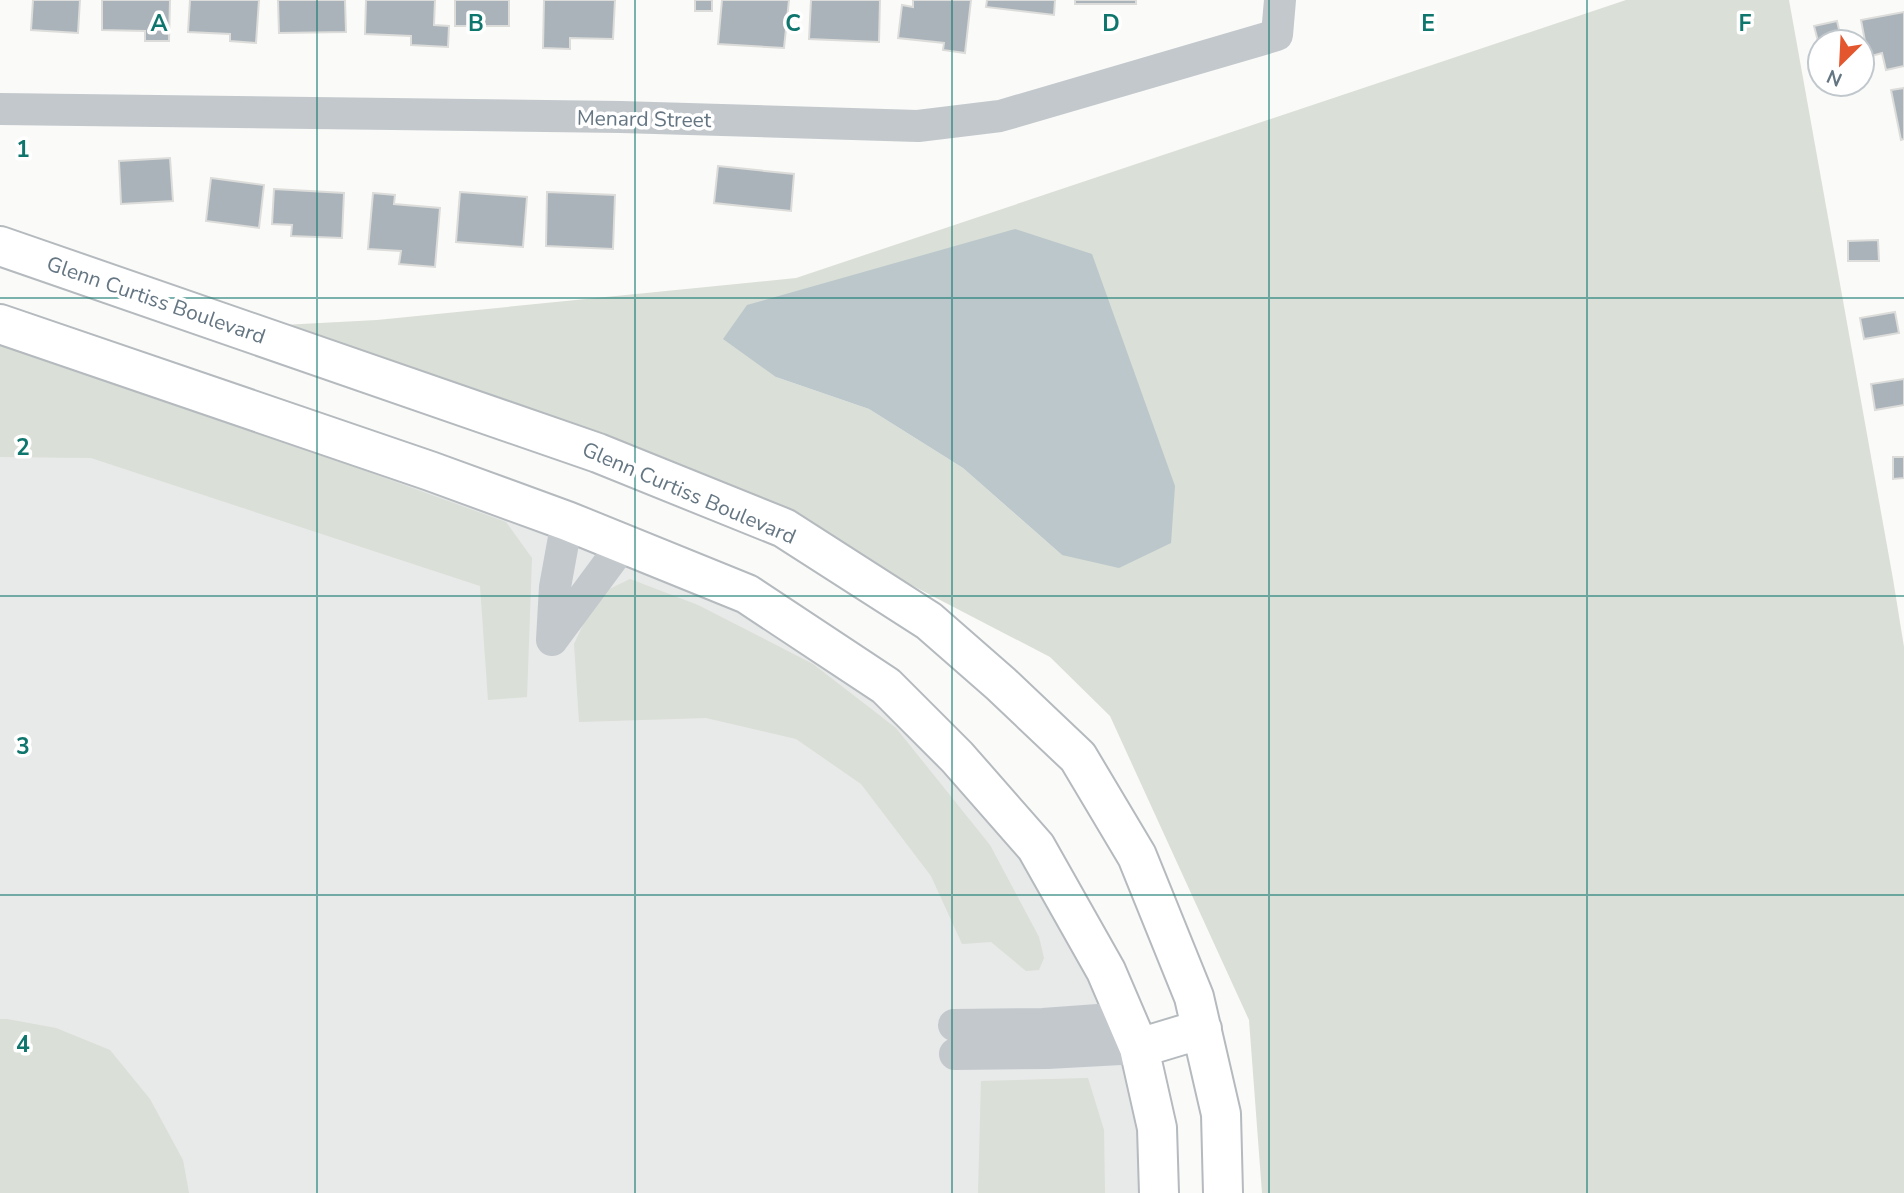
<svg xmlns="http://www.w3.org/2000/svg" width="1904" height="1193" font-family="'Nunito Sans',sans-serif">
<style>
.built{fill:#e8e9e9}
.green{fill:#dadfd7;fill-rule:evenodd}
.water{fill:#bbc7cb}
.building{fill:#aab3b9;stroke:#dcdcda;stroke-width:2}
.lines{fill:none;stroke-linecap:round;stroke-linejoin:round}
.major-casing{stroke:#b5babe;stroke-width:42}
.minor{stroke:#c3c8cc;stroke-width:32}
.major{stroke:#fff;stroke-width:38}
.grid{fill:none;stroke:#0f766e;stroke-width:2;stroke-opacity:0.55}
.labels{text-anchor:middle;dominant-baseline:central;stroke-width:7;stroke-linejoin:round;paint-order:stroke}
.street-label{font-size:21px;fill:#657683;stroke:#fff}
.grid-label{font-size:23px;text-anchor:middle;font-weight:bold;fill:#0f766e;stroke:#fff;stroke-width:7;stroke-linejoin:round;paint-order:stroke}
</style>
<rect width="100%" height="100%" fill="#fafaf8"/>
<path class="built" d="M0,329L736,596L877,685L1036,858L1127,1031L1154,1193H0Z"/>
<path class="green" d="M1626,0H1789L1893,579L1904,647V1193H1262L1249,1020L1110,716L1050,657L819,537L246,327L377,320L796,278ZM1015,229L1062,555L963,468L869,409L776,377Z
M0,338L506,522L532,558L527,697L488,700L480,586L91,458L0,457Z
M630,579L698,605L813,664L896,728L990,845L1039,937L1044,958L1039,970L1026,971L991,942L962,944L931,876L861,784L796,739L706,718L579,722L574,644L597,595Z
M0,1019H7L56,1028L110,1050L150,1099L183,1160L189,1193H0Z
M1088,1078L1104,1130L1105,1193H978L981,1081Z"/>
<path class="water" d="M1015,229L1092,254L1175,486L1171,543L1119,568L1062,555L963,468L869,409L776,377L723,339L747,305Z"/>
<path class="building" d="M33,0H80L78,33L31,30Z
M102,0H170L169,41H145V31L102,30Z
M190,0H259L256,43L230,41V34L188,32Z
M278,0H345L346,32L279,33Z
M366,0H435L434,25L449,26L448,47L411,45V36L365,34Z
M455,0H509V26H455Z
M544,0H615L613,39L570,38V49L543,48Z
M695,0H712V11H695Z
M722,0H789L784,48L718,44Z
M811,0H880L879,42L809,39Z
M913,0H971L965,53L943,50L944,43L898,38L902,5L913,7Z
M987,0H1055L1054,15L986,7Z
M1075,0H1136V4H1075Z
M1904,12V66L1886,70L1882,53L1868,57L1861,20Z
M1837,21L1842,42H1820V49L1814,26Z
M1904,88V139L1901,140L1891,90Z
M170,158L173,201L121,204L119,161Z
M718,166L794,174L791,211L714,203Z
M211,178L264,185L259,228L206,221Z
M274,189L344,193L342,238L291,236L292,225L272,224Z
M460,192L527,197L523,247L456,242Z
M547,192L615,195L613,249L546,246Z
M373,193L395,195L394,204L440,208L435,267L399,264L401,251L368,249Z
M1878,240L1879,261H1848V241Z
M1895,312L1899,333L1864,339L1860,318Z
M1904,379V405L1875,410L1871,384Z
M1893,457H1904V478L1893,479Z"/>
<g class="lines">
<g class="major-casing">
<path id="major" d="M0,246L598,453L784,528L929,621L1001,684L1078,757L1137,856L1194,997L1221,1114L1223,1193
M0,324L430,471L567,521L747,594L886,686L957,757L1036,847L1106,971L1139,1048L1157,1128L1159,1193
M1139,1048L1202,1029"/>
</g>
<path class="minor" d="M0,109L621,117L918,126L1000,116L1277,35L1280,0
M552,640L555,587L567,521
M552,640L623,544
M954,1025L1043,1024L1126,1018
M955,1054L1047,1053L1139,1048"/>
<use href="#major" class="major"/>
</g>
<path class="grid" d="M317,0V1193M635,0V1193M952,0V1193M1269,0V1193M1587,0V1193M0,298H1904M0,596H1904M0,895H1904"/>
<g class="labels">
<g class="street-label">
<text transform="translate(644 119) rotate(1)">Menard Street</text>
<text transform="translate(156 300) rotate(19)">Glenn Curtiss Boulevard</text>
<text transform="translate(689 493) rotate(23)">Glenn Curtiss Boulevard</text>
</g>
</g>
<g class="grid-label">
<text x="159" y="31">A</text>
<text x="476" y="31">B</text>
<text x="793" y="31">C</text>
<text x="1111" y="31">D</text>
<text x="1428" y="31">E</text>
<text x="1745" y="31">F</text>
<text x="23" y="157">1</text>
<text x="23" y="455">2</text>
<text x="23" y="754">3</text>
<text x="23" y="1052">4</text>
</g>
<g transform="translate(1841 63) rotate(204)"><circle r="33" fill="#ffffff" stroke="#c1c8cd" stroke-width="2"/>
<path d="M0-5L12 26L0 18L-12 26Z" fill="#e4572e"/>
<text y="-10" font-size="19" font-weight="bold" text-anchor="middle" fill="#657683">N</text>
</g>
</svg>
